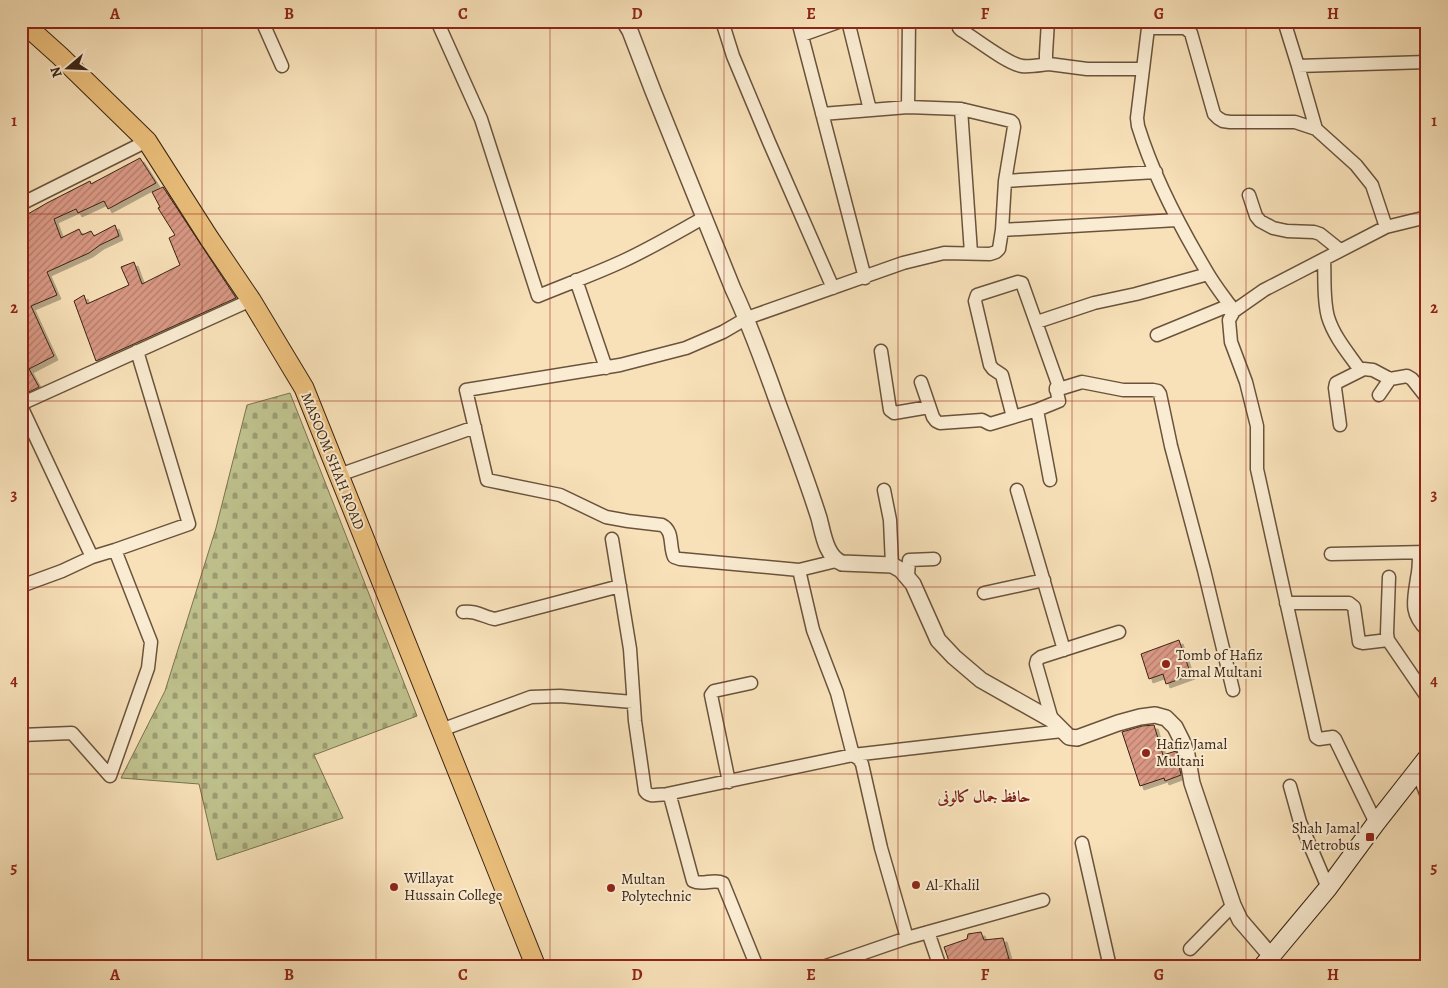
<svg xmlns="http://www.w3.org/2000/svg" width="1448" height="988" font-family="Alegreya,Amiri,serif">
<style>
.cemetery{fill:url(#cemetery-stones);stroke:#7c7350}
.building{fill:url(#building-hatch);stroke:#3a2413;filter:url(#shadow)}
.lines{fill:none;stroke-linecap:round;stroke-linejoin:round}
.minor-casing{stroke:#6a533c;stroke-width:15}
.tertiary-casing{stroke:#6a533c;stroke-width:18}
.secondary-casing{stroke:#3a2413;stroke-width:20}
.primary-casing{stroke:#3a2413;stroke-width:21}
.minor{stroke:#faecd2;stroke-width:12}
.tertiary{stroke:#faecd2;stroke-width:15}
.secondary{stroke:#faecd2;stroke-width:18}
.primary{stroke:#ecc07c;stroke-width:19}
.grid{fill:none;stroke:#8f2418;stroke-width:1;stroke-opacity:0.55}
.poi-dot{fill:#8f2418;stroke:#faecd2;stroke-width:2}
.labels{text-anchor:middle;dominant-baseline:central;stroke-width:4;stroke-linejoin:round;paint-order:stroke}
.street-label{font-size:15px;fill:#3a2413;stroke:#faecd2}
.poi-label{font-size:15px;fill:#3a2413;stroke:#faecd2;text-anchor:start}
.neighbourhood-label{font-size:16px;font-weight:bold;fill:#7a1f14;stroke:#faecd2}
.neatline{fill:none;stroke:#8f2418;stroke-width:2}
.grid-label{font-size:16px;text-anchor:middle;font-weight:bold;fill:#8f2418}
</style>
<defs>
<pattern id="cemetery-stones" width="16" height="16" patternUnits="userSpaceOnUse" patternTransform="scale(1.25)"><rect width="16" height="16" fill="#bfc28e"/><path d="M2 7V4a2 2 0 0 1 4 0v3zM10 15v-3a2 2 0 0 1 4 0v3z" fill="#9c9d73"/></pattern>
<pattern id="building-hatch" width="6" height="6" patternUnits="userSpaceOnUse" patternTransform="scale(1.25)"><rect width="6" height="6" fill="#da9985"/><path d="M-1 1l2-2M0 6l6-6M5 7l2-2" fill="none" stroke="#b27d6c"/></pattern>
<filter id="shadow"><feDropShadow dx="4" dy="4" stdDeviation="0" flood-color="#0004"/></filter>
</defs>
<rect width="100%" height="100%" fill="#f8e1b9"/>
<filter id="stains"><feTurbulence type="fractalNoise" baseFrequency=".004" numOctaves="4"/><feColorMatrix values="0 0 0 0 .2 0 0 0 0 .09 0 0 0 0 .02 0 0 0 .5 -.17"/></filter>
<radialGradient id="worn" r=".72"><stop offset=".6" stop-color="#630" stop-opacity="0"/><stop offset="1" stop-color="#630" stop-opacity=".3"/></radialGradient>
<path class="cemetery" d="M290,393L417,716L314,755L343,818L217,860L199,784L121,778L165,691L216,528L247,405Z"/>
<path class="building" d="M140,158L156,183L108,209L104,201L78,213L76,209L54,219L61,238L79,229L82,235L91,231L94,236L115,225L119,236L100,245L89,253L47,272L57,295L31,306L54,356L29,369L39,387L29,392L21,377V218L47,203L90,181L91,184Z
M163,187L236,298L96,361L74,301L84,295L87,304L129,285L121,267L134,262L142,284L180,265L169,238L175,235L158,208L160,207L152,192Z
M1179,640L1191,675L1166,684L1163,674L1149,679L1141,654Z
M1154,725L1163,755L1176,751L1181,775L1165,781L1164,778L1140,786L1122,732L1142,726Z
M981,932L984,940L1003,938L1009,959L995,962V967H961L959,959L950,964L944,947L967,939L968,934Z"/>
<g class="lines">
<g class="minor-casing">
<path id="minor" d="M262,21L282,66L262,21
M437,21L481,119L538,296C567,284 595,274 623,261C651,248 678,232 705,217
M722,21L733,56L769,142L833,288
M798,21L865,278
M848,21L870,110
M961,21L959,28L961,30C975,38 1007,64 1022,66C1030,67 1040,65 1049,64
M1048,21L1046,54V60L1049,64L1087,69H1143
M1147,21L1148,28L1137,118L1138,126C1154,178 1180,227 1207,272C1215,286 1225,298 1234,311
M1284,21L1298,66L1316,129L1356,165L1372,185L1386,227
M1422,21L1427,22
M1148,28H1185L1191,33L1214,114L1218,118L1223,121L1230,122H1295L1316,129
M802,35L841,21
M1298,66L1427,62
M908,107L909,21
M961,109L971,253
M822,114L908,107L961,109L1011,121L1013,123L1014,127L1005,181L1002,230L999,249L996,252L990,254L944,253L903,263L747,318L723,332L686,348L620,365L466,390L487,480L560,495L606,517L628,521L662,525C674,531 669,546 674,557L680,559L799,570L836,561
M1005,181L1156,172
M1249,195L1256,216L1260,221L1273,228L1287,231L1314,232L1320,234L1340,250
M21,204L147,141
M1002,230L1177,220
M1324,259C1325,278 1323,299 1328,317C1334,337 1349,354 1360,370
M576,280L606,368
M1037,322L1094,303L1136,294L1208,274
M1157,335L1230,305
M881,351L890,410L894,413L929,407
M921,382L933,417L936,421L940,423L982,420L990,424L1037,410L1059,401L1056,388L1058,384L1022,283L1018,282L977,295L975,301L990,365L993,369L1002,375L1013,417
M1056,390L1082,382L1123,390H1153L1158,391L1160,394L1171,446L1204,570L1233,690
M1379,395L1390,379L1407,376L1412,379L1427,398
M21,404L251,300
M21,406L92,557
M1037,410L1050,480
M1340,425L1335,388L1336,383L1364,369L1373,370L1390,379
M339,475L475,427
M884,490L890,520L892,565
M1017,490L1064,650
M612,539L630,649L635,721L645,791C651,800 662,791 670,796L693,881C703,886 713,878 723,883L757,967
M1419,553C1419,561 1419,570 1417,578C1414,600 1409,613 1427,630
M1331,554L1427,552
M799,570L813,630L837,693L853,755L859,759L862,764L881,848L907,938
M908,576L909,560L934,559
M1389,577L1387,633L1388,640L1427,697
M21,586L62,571L92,557L115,550L189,524L137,351
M984,593L1044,580
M1286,603H1349L1354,607L1359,642L1363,643L1388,640
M463,612C475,610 484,617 495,619L620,586
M1052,720L1036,664L1037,660L1041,657L1119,632
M441,730L531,697L560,696L633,702
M21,735L72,733L110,776L148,668L151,642L115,550
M1417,770L1427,796
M729,782L711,695L714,691L751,683
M1290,786L1300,822L1328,888
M667,794L853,755L1062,731
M1376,823L1335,739L1333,737L1319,739L1316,737L1257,469V426L1246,382L1231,342L1229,320L1234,311L1264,290L1386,227L1427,217
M1082,843L1110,967
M928,932L940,967
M1190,949L1233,905
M823,967L907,938L1043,900"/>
</g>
<g class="tertiary-casing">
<path id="tertiary" d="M624,21L630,31L653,91L733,289C751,327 765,367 779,406C793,443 807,480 819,518C823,533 826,557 842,563L892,565L901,570L913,584L938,640L954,657L981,680L1052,720L1069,737L1077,738L1118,723L1140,717L1155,715L1166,718L1175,727L1182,741L1187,755L1192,783L1233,905L1240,920L1271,956"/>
</g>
<g class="secondary-casing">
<path id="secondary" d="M1262,967L1328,888L1376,823L1427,758"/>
</g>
<g class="primary-casing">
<path id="primary" d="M21,21L60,56L147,141L209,238L251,300L304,388L536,967"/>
</g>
<use href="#minor" class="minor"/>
<use href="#tertiary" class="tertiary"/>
<use href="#secondary" class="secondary"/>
<use href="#primary" class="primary"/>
</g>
<path class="grid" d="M202,21V967M376,21V967M550,21V967M724,21V967M898,21V967M1072,21V967M1246,21V967M21,214H1427M21,401H1427M21,587H1427M21,774H1427"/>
<g class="poi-dot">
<circle cx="1166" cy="664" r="5"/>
<circle cx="1146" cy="753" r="5"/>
<rect x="1365" y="832" width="10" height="10" rx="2.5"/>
<circle cx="916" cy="885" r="5"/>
<circle cx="394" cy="887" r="5"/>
<circle cx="611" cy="888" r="5"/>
</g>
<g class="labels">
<g class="street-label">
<text transform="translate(333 461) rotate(68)">MASOOM SHAH ROAD</text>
</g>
<g class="poi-label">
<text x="1176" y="655">Tomb of Hafiz<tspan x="1176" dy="17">Jamal Multani</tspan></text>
<text x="1156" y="744">Hafiz Jamal<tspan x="1156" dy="17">Multani</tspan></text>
<text x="1360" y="828" text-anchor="end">Shah Jamal<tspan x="1360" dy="17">Metrobus</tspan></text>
<text x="404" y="878">Willayat<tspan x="404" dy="17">Hussain College</tspan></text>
<text x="621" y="879">Multan<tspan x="621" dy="17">Polytechnic</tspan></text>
<text x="926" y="885">Al-Khalil</text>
</g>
<g class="neighbourhood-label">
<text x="984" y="797">حافظ جمال کالونی</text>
</g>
</g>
<rect width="1448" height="988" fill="none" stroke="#f8e1b9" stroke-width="55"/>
<g transform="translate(68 68) rotate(251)" stroke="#faecd2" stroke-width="4" paint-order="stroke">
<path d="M0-4L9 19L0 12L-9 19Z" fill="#3a2413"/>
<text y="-8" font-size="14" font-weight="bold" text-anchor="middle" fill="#3a2413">N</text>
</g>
<rect x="28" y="28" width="1392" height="932" class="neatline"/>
<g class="grid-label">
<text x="115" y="19">A</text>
<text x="289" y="19">B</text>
<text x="463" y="19">C</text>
<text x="637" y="19">D</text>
<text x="811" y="19">E</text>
<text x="985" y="19">F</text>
<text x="1159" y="19">G</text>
<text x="1333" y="19">H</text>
<text x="14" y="126">1</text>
<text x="1434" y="126">1</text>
<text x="14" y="313">2</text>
<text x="1434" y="313">2</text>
<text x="14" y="500">3</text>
<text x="1434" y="500">3</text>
<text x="14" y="686">4</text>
<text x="1434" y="686">4</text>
<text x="14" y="873">5</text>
<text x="1434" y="873">5</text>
<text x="115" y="980">A</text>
<text x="289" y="980">B</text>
<text x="463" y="980">C</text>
<text x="637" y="980">D</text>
<text x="811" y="980">E</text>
<text x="985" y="980">F</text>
<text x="1159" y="980">G</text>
<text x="1333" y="980">H</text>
</g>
<rect width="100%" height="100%" filter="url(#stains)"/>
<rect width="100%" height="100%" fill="url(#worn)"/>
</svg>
